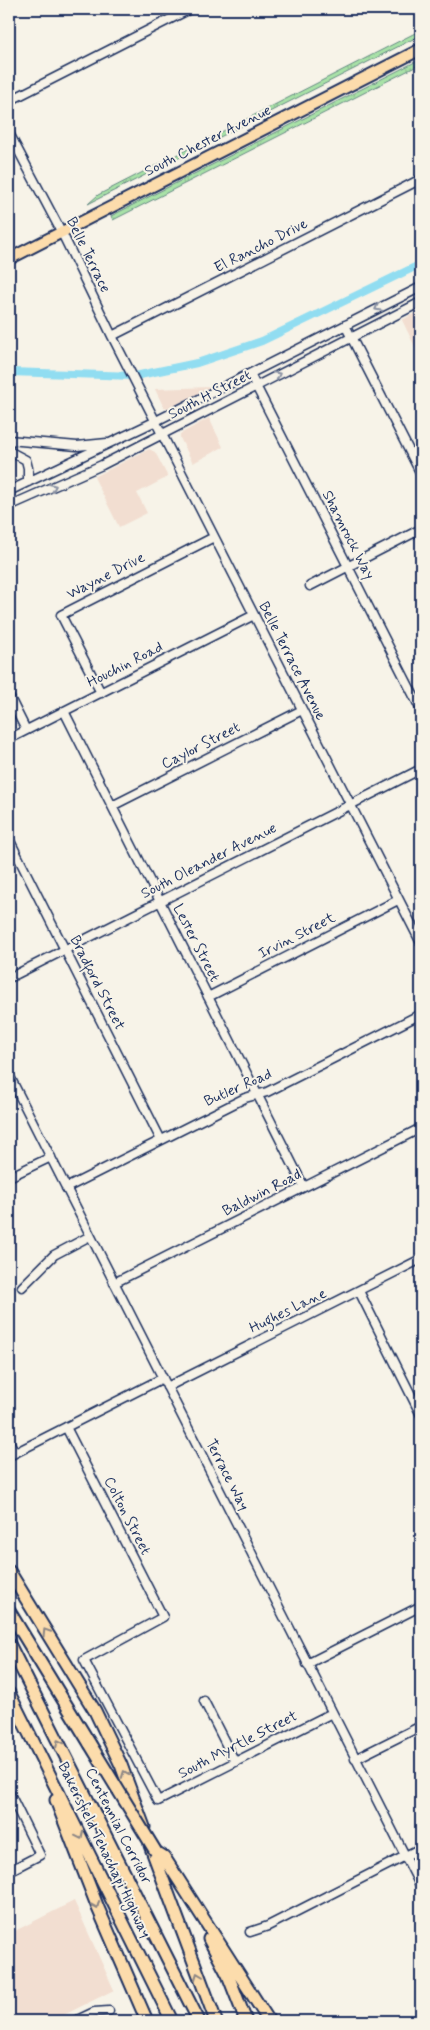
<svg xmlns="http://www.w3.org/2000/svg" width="430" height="2030" font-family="Mynerve,sans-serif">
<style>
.built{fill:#f2ded1}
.grass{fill:url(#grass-tufts);stroke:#628882}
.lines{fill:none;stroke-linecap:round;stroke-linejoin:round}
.canal{stroke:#91ddf1;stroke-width:8}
.minor-casing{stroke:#1b2f5e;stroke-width:11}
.major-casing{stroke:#1b2f5e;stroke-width:14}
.highway-casing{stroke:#1b2f5e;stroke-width:15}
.minor{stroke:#f7f3e8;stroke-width:8}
.major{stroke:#fcdcac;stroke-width:10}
.highway{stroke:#fcdcac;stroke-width:11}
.highway-bridge-casing{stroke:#1b2f5e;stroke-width:15;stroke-linecap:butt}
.highway-bridge{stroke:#fcdcac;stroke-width:11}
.oneway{stroke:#8991a3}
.oneway2{stroke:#8c8685}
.labels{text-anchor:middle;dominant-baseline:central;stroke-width:4;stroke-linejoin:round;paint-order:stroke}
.street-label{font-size:15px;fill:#1b2f5e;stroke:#f7f3e8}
</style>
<defs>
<pattern id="grass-tufts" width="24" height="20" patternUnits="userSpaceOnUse" patternTransform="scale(1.25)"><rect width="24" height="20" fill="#a9e2a7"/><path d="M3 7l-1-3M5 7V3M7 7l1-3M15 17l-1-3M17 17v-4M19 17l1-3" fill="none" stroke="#91c292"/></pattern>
</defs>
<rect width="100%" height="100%" fill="#f7f3e8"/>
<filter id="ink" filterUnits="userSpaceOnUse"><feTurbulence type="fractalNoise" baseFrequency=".02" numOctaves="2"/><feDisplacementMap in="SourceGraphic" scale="10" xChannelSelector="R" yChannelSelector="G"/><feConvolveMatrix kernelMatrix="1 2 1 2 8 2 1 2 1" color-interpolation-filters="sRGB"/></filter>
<g filter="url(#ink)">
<path class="built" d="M421,310V351L418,353L402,320Z
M211,387L171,409L164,408L155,389Z
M209,418L223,447L193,463L180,438V434Z
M149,449L155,452L168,477L137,493L147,513L119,527L94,477Z
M74,1901L114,1990L52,2021H9V1930L11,1933Z"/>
<path class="grass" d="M421,30V35L88,204L98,195Z
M421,59V64L113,220L111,216Z"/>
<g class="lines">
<path class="canal" d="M9,372L135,376L197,363L262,341L421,264"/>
<g class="minor-casing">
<path id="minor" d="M9,101L190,9
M9,133L62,233L112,336L421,943
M345,325L421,474
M112,336L421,179
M250,374L421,710
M9,440L77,446L107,443
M9,451L26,460L28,468V482
M9,491L156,421L421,287
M9,506L102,465L421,302
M310,586L421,529
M101,693L61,615L214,537
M9,696L26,730
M64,711L304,1187
M9,739L254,615
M112,806L302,710
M9,839L161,1140
M9,978L421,769
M208,997L398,900
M9,1075L421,1887
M9,1177L51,1157
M66,1188L245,1098L267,1092L421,1014
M114,1283L421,1128
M22,1287L54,1255L90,1236
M359,1291L421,1415
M167,1387L421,1259
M66,1427L163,1617L84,1660L158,1801L332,1713
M9,1441L15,1453
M9,1456L163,1378
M307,1664L421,1606
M204,1701L235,1762
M355,1759L421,1726
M9,1792L40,1855L9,1871
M250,1932L268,1926L421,1848
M75,2021L94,2012L109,2011"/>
</g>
<g class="major-casing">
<path id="major" d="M9,259L421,49"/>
</g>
<g class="highway-casing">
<path id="highway" d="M9,1571L95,1711L121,1765L144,1827
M9,1611L90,1744
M9,1644L199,2021
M9,1693L172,2021
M56,1800L98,1908L147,2021
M150,1845L216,2021
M156,1852L164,1857L269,2021
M209,1939L228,1975L246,2021"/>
</g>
<use href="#minor" class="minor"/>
<use href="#major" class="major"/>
<use href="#highway" class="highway"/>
<g class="highway-bridge-casing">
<path id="highway-bridge" d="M90,1744L156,1852"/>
</g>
<use href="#highway-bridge" class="highway-bridge"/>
</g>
<defs><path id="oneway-chevron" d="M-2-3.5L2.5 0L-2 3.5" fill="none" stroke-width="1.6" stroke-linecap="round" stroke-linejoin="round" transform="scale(1.25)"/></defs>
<g class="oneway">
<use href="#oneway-chevron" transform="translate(378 308) rotate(153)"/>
<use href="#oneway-chevron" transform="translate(277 375) rotate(-27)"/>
<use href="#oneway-chevron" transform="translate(53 487) rotate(-23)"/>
</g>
<g class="oneway2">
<use href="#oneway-chevron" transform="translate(46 1632) rotate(-122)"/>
<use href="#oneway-chevron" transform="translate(59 1743) rotate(-117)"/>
<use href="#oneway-chevron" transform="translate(125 1774) rotate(-111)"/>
<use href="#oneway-chevron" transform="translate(80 1836) rotate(64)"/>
<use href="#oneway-chevron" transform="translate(96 1905) rotate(67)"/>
<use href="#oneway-chevron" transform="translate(198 1976) rotate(-111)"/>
</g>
</g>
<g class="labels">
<g class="street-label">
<text transform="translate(208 141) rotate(-27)">South Chester Avenue</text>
<text transform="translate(261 246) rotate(-27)">El Rancho Drive</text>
<text transform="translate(88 255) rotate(64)">Belle Terrace</text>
<text transform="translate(210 395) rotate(-27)">South H Street</text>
<text transform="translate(348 535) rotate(63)">Shamrock Way</text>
<text transform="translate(106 576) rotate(-27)">Wayne Drive</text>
<text transform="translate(292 661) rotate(63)">Belle Terrace Avenue</text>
<text transform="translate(125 665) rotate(-27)">Houchin Road</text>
<text transform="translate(201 746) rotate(-27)">Caylor Street</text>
<text transform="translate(209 861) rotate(-27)">South Oleander Avenue</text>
<text transform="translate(297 936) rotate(-27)">Irvin Street</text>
<text transform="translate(196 943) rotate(63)">Lester Street</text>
<text transform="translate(97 983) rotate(63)">Bradford Street</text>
<text transform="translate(238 1088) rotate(-24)">Butler Road</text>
<text transform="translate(262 1193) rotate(-27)">Baldwin Road</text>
<text transform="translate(288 1311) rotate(-26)">Hughes Lane</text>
<text transform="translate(227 1475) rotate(63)">Terrace Way</text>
<text transform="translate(127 1516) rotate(63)">Colton Street</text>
<text transform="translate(238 1745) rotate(-27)">South Myrtle Street</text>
<text transform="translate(118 1826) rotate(63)">Centennial Corridor</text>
<text transform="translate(104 1850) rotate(64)">Bakersfield Tehachapi Highway</text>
</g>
</g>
<rect width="430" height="2030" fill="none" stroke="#f7f3e8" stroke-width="30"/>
<rect x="15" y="15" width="400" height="2000" fill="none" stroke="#1b2f5e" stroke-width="2" filter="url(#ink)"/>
</svg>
